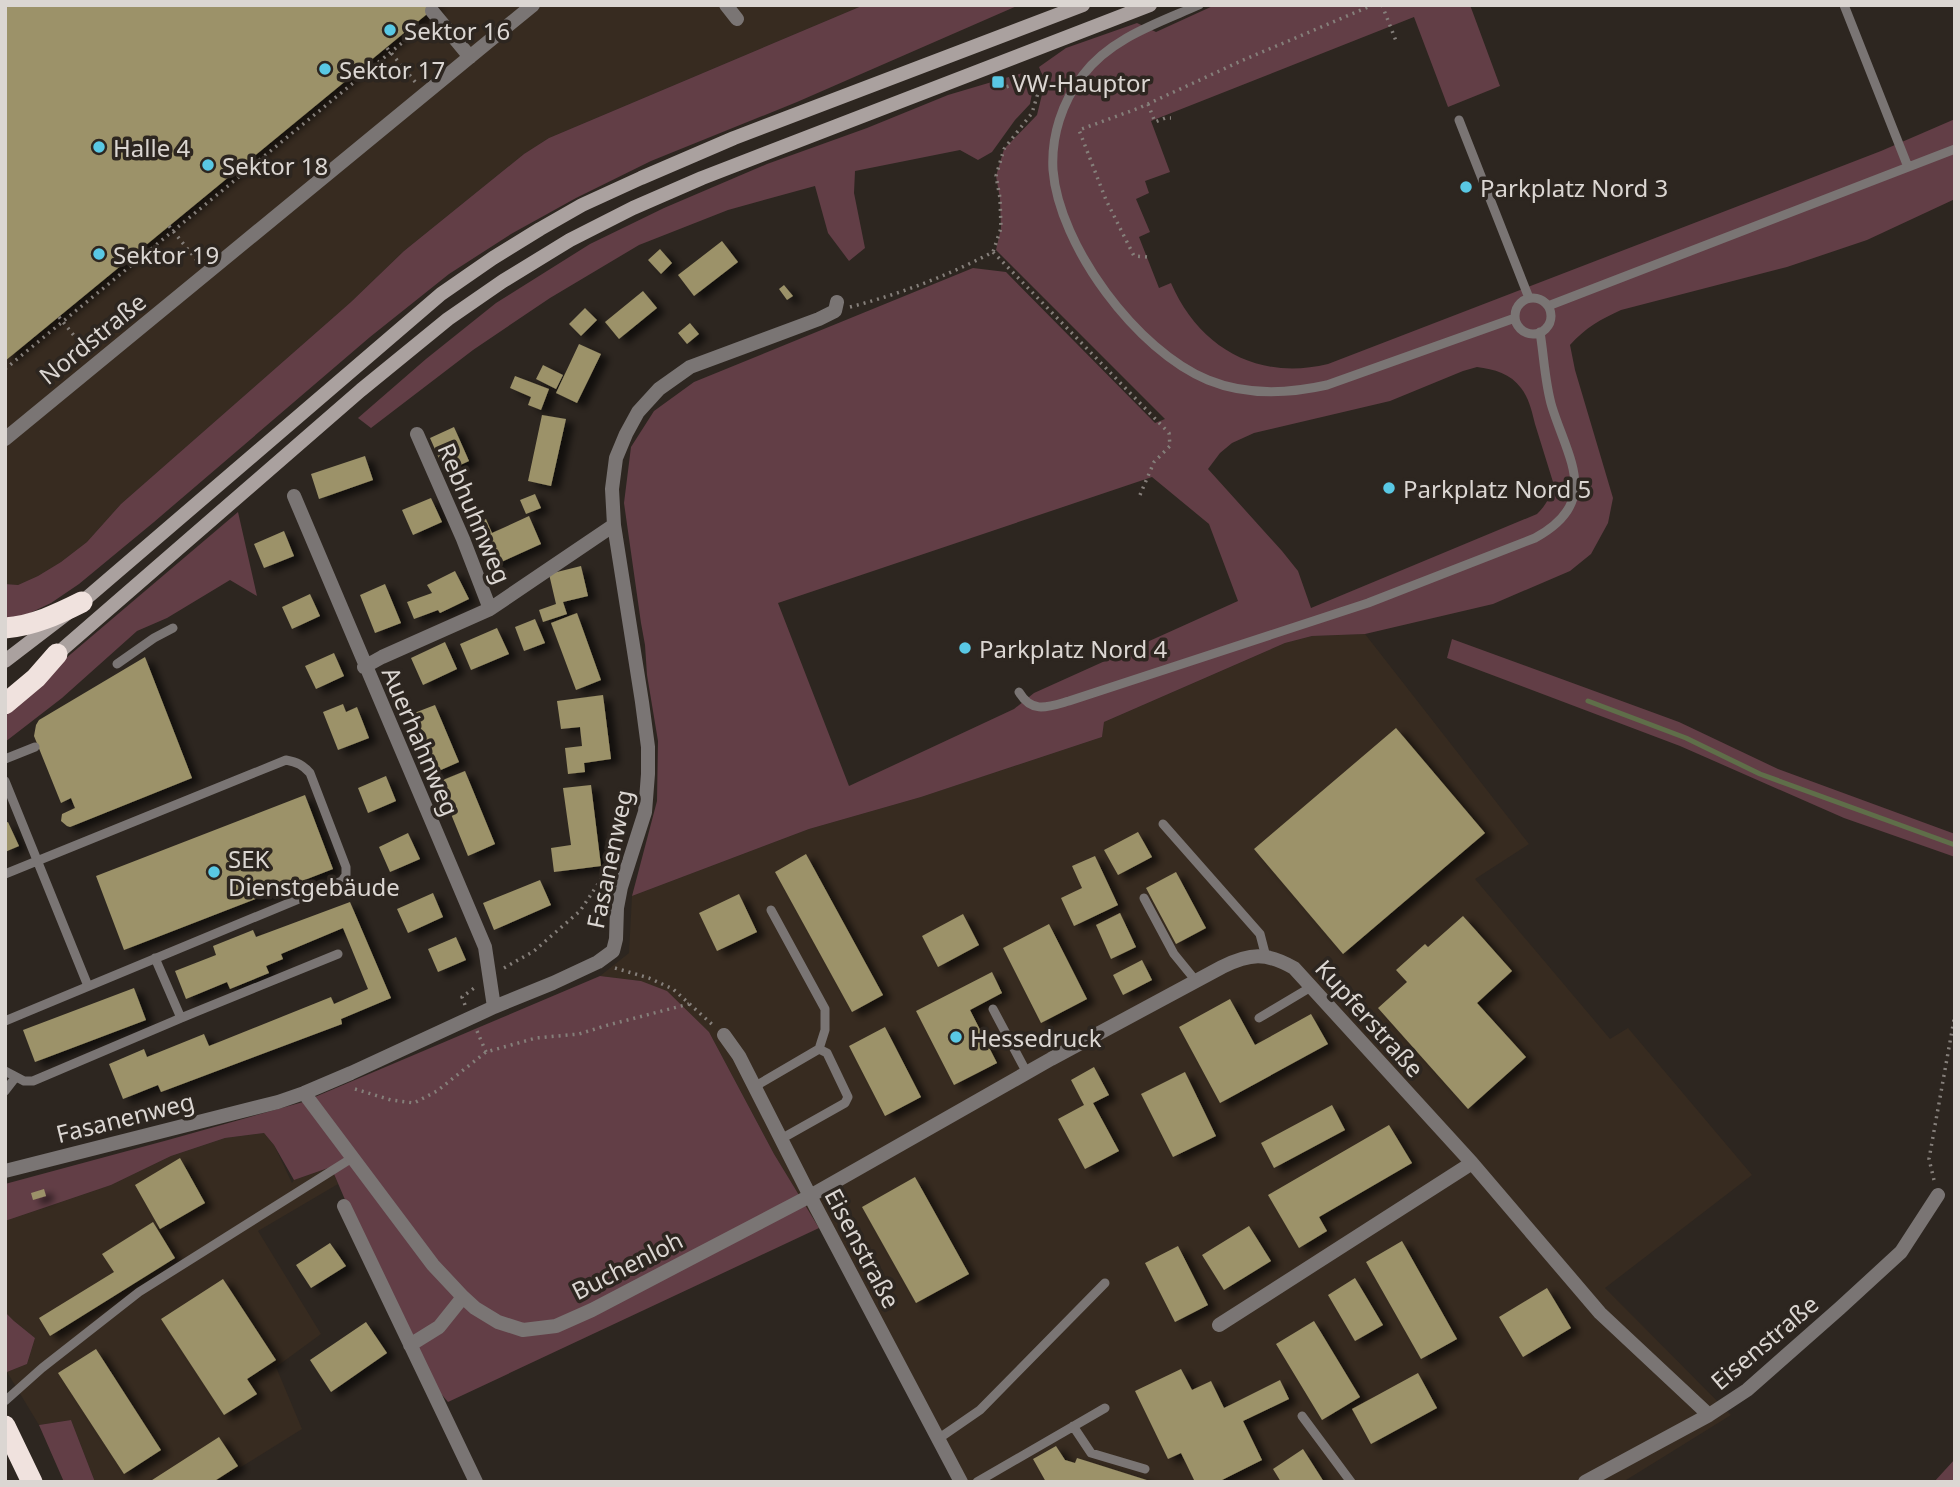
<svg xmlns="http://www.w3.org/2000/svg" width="1960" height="1487" font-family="'Noto Sans',sans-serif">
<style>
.built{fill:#372b20}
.green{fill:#623e46;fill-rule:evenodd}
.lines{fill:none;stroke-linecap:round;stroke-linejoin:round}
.stream{stroke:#5f6e49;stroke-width:5}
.building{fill:#9c9269;filter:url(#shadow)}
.path{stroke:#857f7a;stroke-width:3.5;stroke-dasharray:2 5;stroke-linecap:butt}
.lane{stroke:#7a7574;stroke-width:9}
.street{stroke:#7a7574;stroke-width:14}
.secondary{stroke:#aaa19f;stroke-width:14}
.highway{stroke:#f0e2de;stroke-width:21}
.poi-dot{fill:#59c8e4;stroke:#2d2620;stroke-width:2.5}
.labels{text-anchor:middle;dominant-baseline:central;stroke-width:7;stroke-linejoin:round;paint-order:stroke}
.poi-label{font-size:24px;fill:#dbd6d2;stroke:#2d2620;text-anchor:start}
.street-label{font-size:24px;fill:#dbd6d2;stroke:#2d2620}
</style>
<defs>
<filter id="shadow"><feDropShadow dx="8" dy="4.5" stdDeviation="3.5" flood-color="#0009"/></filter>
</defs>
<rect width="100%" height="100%" fill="#2d2620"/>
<path class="built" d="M5,5H864L549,138L524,154L404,251L351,302L121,504L87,542L61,562L38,576L18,585L5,584Z
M1365,634L1529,844L1475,879L1610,1039L1628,1028L1752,1175L1605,1288L1731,1415L1623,1482H955L819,1228L774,1154L709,1032L641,981L600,976L629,953L632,896L809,829L921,797L1102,737L1104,722L1285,643L1312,636Z
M264,1133L274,1145L292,1183L294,1180L331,1167L338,1184L258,1231L321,1334L276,1367L302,1429L217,1482H95L71,1420L39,1425L7,1372L27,1364L35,1338L14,1321L5,1312V1221L111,1185L171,1156L225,1138Z"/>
<path class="green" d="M864,5H1019L797,102L651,161L576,198L511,234L449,274L370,337L154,522L79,584L51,603L30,613L5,620V584L18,585L38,576L61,562L87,542L121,504L351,302L404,251L524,154L549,138Z
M1215,5H1470L1500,86L1448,107L1414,17L1151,121L1170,172L1145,181L1149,193L1136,199L1150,232L1139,237L1159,288L1171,283C1199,348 1258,381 1328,364L1881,151L1955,119V199L1867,240L1787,267L1621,310C1601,319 1585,328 1570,345L1575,370L1613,498L1608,523L1591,554L1570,571L1493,604L1365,634L1312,636L1285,643L1104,722L1102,737L921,797L809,829L632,896L657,801L658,741L647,675L645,645L641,623L624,503L631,447L654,411L694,382L973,268L1006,272L1155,423L1165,419L996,250L1001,228L1000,199L996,176L1004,149L1037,115L1045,82L1039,67L1066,48L1137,23L1156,32ZM1477,367C1494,369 1511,374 1521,388C1529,398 1532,412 1535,424C1541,443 1547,463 1553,482C1551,496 1547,504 1537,514L1311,608L1298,571L1282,551L1208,469L1220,453L1232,443L1254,433L1390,401L1463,371ZM1152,477L1209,524L1238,601L1034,693L1014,709L849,786L778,603Z
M1026,72L1034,83L1030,104L1015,120L992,152L978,160L960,150L855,171L854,193L865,248L849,261L828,233L815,186L728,210L639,245L550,298L473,350L371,428L358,418L426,359L496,303L590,244L664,208L767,164L867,128L948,95Z
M238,512L257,596L230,580L167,618L137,631L62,698L5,742V710Z
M1452,639L1679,722L1778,769L1955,834V857L1844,818L1680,746L1447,658Z
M600,976L641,981L667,991L709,1032L774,1154L819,1228L448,1402L415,1363L331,1167L294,1180L274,1145L264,1133L225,1138L171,1156L111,1185L5,1221V1184L168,1140L303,1102Z
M5,1312L14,1321L35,1338L27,1364L7,1372L5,1368Z
M71,1420L95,1482H64L39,1425Z
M1955,1459V1482H1934Z"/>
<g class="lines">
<path class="stream" d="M1588,701L1686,738L1760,774L1955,845"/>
</g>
<path class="building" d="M5,5H438L5,361Z
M722,241L738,262L694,296L678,275Z
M660,249L672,263L661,274L648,260Z
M784,285L793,296L787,300L779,289Z
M643,291L657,308L619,339L605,322Z
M585,308L597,320L581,336L569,324Z
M690,323L699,334L687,344L678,333Z
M579,344L601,354L577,403L556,393Z
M543,365L563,375L556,389L536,379Z
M515,376L549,389L541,410L528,405L531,397L510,388Z
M542,415L566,419L551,486L528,481Z
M454,427L469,461L445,472L430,438Z
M365,456L373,480L319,499L311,474Z
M535,494L541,508L526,514L520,500Z
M431,498L442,522L413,535L402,510Z
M529,516L541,544L488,568L470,527L486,519L492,533Z
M284,531L294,556L264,568L254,544Z
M581,566L588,596L563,602L567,614L543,622L539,610L556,604L549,574Z
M455,571L469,599L440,613L438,610L414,619L407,602L432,593L427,585Z
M385,584L401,623L375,633L360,595Z
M310,594L320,616L292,629L282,607Z
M577,613L601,680L576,690L551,623Z
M535,619L545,643L524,651L515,627Z
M497,628L509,654L471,670L460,644Z
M445,642L457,669L423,685L411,658Z
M334,653L344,676L316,689L305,666Z
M145,657L192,778L70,827L67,826L61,821L62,814L75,808L71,798L61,803L34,736L36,725L39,720Z
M603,695L611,759L584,763L585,772L568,774L565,748L582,746L580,727L561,729L557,701Z
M343,704L346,712L357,707L369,738L338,750L323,712Z
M435,705L459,762L434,773L409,715Z
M1396,728L1485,833L1343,954L1254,849Z
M465,771L495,844L468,856L438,782Z
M386,776L396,801L368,813L358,788Z
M591,785L601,866L554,872L551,848L571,845L563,788Z
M305,795L333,869L124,950L96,876Z
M8,822L19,846L5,852V823Z
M1138,832L1152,857L1118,875L1104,850Z
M408,833L420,859L390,872L379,847Z
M806,854L883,995L852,1012L775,872Z
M1095,856L1118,905L1074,926L1061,898L1082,888L1072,866Z
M1176,872L1206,928L1176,944L1146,888Z
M540,880L551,905L494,930L483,903Z
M433,893L443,917L408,933L397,909Z
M739,894L757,932L717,951L699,913Z
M350,902L391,998L341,1019L342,1024L161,1092L158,1085L123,1099L109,1064L144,1049L147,1057L204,1034L209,1046L331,997L334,1004L368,989L343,928L281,954L283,959L266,966L269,973L230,989L227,982L186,999L175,971L216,955L213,946L253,930L256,937Z
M1120,913L1136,947L1111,959L1096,925Z
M963,914L979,945L938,967L922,936Z
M1463,916L1512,971L1477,1003L1526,1057L1468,1109L1378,1008L1407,982L1396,970L1425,944L1428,947Z
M1049,924L1087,999L1041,1023L1003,948Z
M456,937L466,960L438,972L428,949Z
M1142,960L1152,980L1123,995L1113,975Z
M992,972L1002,993L970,1010L997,1063L954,1085L916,1011Z
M134,988L146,1020L35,1062L23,1030Z
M1230,999L1255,1045L1311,1014L1328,1044L1220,1103L1179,1027Z
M885,1027L921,1097L885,1116L849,1046Z
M1094,1067L1109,1095L1093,1103L1119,1151L1085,1169L1058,1119L1084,1105L1071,1080Z
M1185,1072L1216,1136L1173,1157L1141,1094Z
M1332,1105L1345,1130L1274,1168L1261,1143Z
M1389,1125L1412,1163L1319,1217L1327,1231L1299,1248L1268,1195Z
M180,1158L205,1203L160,1229L135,1185Z
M915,1177L969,1274L916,1303L862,1207Z
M44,1189L46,1196L33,1200L31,1193Z
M153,1222L175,1258L50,1336L39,1318L114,1272L102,1254Z
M1249,1226L1271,1261L1224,1290L1202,1255Z
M1402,1241L1457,1339L1421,1359L1366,1262Z
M330,1243L346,1266L311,1288L296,1265Z
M1178,1246L1208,1305L1175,1322L1145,1263Z
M1355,1278L1383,1325L1355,1341L1328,1295Z
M223,1279L276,1360L247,1379L257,1394L224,1415L161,1319Z
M1547,1288L1571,1328L1523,1357L1499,1317Z
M1314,1321L1360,1397L1322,1420L1276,1344Z
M366,1322L387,1353L331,1392L310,1360Z
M96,1349L161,1450L124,1474L58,1373Z
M1181,1369L1192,1390L1211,1381L1224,1408L1280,1380L1289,1399L1243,1421L1262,1460L1218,1482H1195L1181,1453L1168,1459L1135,1391Z
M1418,1373L1437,1408L1371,1444L1352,1409Z
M219,1437L238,1466L213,1482H149Z
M1056,1446L1065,1460L1075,1463L1077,1458L1153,1482H1046L1033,1459Z
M1303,1449L1324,1482H1281L1273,1469Z"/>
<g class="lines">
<path class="path" d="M1010,5V6
M1382,5L1396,41
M387,48L417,84
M1002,85L1003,88L1038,76
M1148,104L1155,122L1165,118H1171
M169,226L199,263
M993,252L1169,433L1170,446L1154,462L1140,495
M1147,257L1134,256L1106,200L1079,130L1139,108L1241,61L1373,5
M850,307C900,294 947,276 993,252L1001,228L1000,198L996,176L1004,149L1032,113L1041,83L1037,74
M59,317L88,353
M5,369L425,24
M504,968L534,951L580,911L612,863
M615,968L649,978L673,989L715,1027
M465,1005L462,997L477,986
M477,1031L486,1052
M355,1089L391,1100L414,1103L437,1091L486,1052L536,1038L579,1034L608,1025L689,1004
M1934,1180L1929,1159L1955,1014"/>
<path class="lane" d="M1199,5C1158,23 1111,38 1083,75C1062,102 1051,136 1053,170C1059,246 1137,351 1208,380C1247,396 1287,394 1327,385L1515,318
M1844,5L1908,167
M1459,120L1529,298
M1515 316a18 18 0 1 1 36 0a18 18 0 1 1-36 0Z
M1548,306L1955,149
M117,664L154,638L173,628
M1019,692C1032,714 1048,707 1069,701L1368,603L1535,538C1601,502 1569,461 1552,407C1545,384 1544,357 1540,332
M5,759L35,747
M5,781L88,986
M1163,824L1260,934L1266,957
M5,874L286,760C297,762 303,765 310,773L346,867V875L342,881L5,1021
M1144,898L1174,954L1196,981
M771,910L825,1009V1030L819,1049
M155,958L181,1018
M993,1009L1027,1073
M1259,1018L1311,987
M5,1071L24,1081H33L181,1018L338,954
M754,1087L819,1049L827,1053L848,1097L845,1103L781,1139
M5,1091L15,1078
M5,1401L42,1368L139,1292L352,1158
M1302,1416L1351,1482
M1073,1426L1091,1453L1145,1469
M938,1439L980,1410L1105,1283
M977,1482L1105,1408"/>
<path class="street" d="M726,5L737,19
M432,11L470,57
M417,434L463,539L490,609
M5,439L533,5
M294,496L485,947L494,1007
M364,667L382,657L490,609L614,525
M724,1035L739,1056L810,1196L961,1482
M304,1093L433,1265L463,1297L475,1308L498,1322L523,1330L556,1326L592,1310L810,1196L1051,1059L1222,967C1250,953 1266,952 1294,968L1472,1163L1600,1313L1709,1415
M5,1171L278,1102L304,1093L351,1073L494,1007L553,983L598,962L613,951L616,939L617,908L621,887L645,812L648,774V747L642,702L614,525L612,489L616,458L626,434L638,412L659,389L690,367L819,319L835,311L837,302
M344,1206L476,1482
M1219,1325L1472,1163
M410,1345L439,1327L463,1297
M1585,1482L1709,1415L1747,1390L1840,1308L1901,1252L1938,1195"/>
<path class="secondary" d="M51,656L57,654L361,390L448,319L503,281L570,240L633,208L702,178L1150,5
M5,661L82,602L441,294L493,258L540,229L582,205L641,178L734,138L1083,5"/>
<path class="highway" d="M5,628C33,626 58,614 82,602
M5,704L36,678L57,654
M5,1426L32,1482"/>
</g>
<g class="poi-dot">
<circle cx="390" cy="30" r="7"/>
<circle cx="325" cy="69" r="7"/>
<rect x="991" y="75" width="14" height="14" rx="3.5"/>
<circle cx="99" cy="147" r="7"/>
<circle cx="208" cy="165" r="7"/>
<circle cx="1466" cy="187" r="7"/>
<circle cx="99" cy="254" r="7"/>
<circle cx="1389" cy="488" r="7"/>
<circle cx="965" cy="648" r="7"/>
<circle cx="214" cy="872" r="7"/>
<circle cx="956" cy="1037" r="7"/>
</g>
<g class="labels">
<g class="poi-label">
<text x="404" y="30">Sektor 16</text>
<text x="339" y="69">Sektor 17</text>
<text x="1012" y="82">VW-Hauptor</text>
<text x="113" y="147">Halle 4</text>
<text x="222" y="165">Sektor 18</text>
<text x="1480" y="187">Parkplatz Nord 3</text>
<text x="113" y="254">Sektor 19</text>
<text x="1403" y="488">Parkplatz Nord 5</text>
<text x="979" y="648">Parkplatz Nord 4</text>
<text x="228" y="858">SEK<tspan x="228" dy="28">Dienstgebäude</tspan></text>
<text x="970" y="1037">Hessedruck</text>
</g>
<g class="street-label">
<text transform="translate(92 338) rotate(-39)">Nordstraße</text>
<text transform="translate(475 513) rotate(67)">Rebhuhnweg</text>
<text transform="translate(421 741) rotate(67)">Auerhahnweg</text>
<text transform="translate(609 859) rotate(-78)">Fasanenweg</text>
<text transform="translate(1370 1018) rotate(48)">Kupferstraße</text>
<text transform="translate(125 1117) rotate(-14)">Fasanenweg</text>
<text transform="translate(863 1248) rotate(62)">Eisenstraße</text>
<text transform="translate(627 1265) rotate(-27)">Buchenloh</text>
<text transform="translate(1764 1342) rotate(-40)">Eisenstraße</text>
</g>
</g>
<rect width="1960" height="1487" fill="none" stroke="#dbd6d2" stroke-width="14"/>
</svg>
